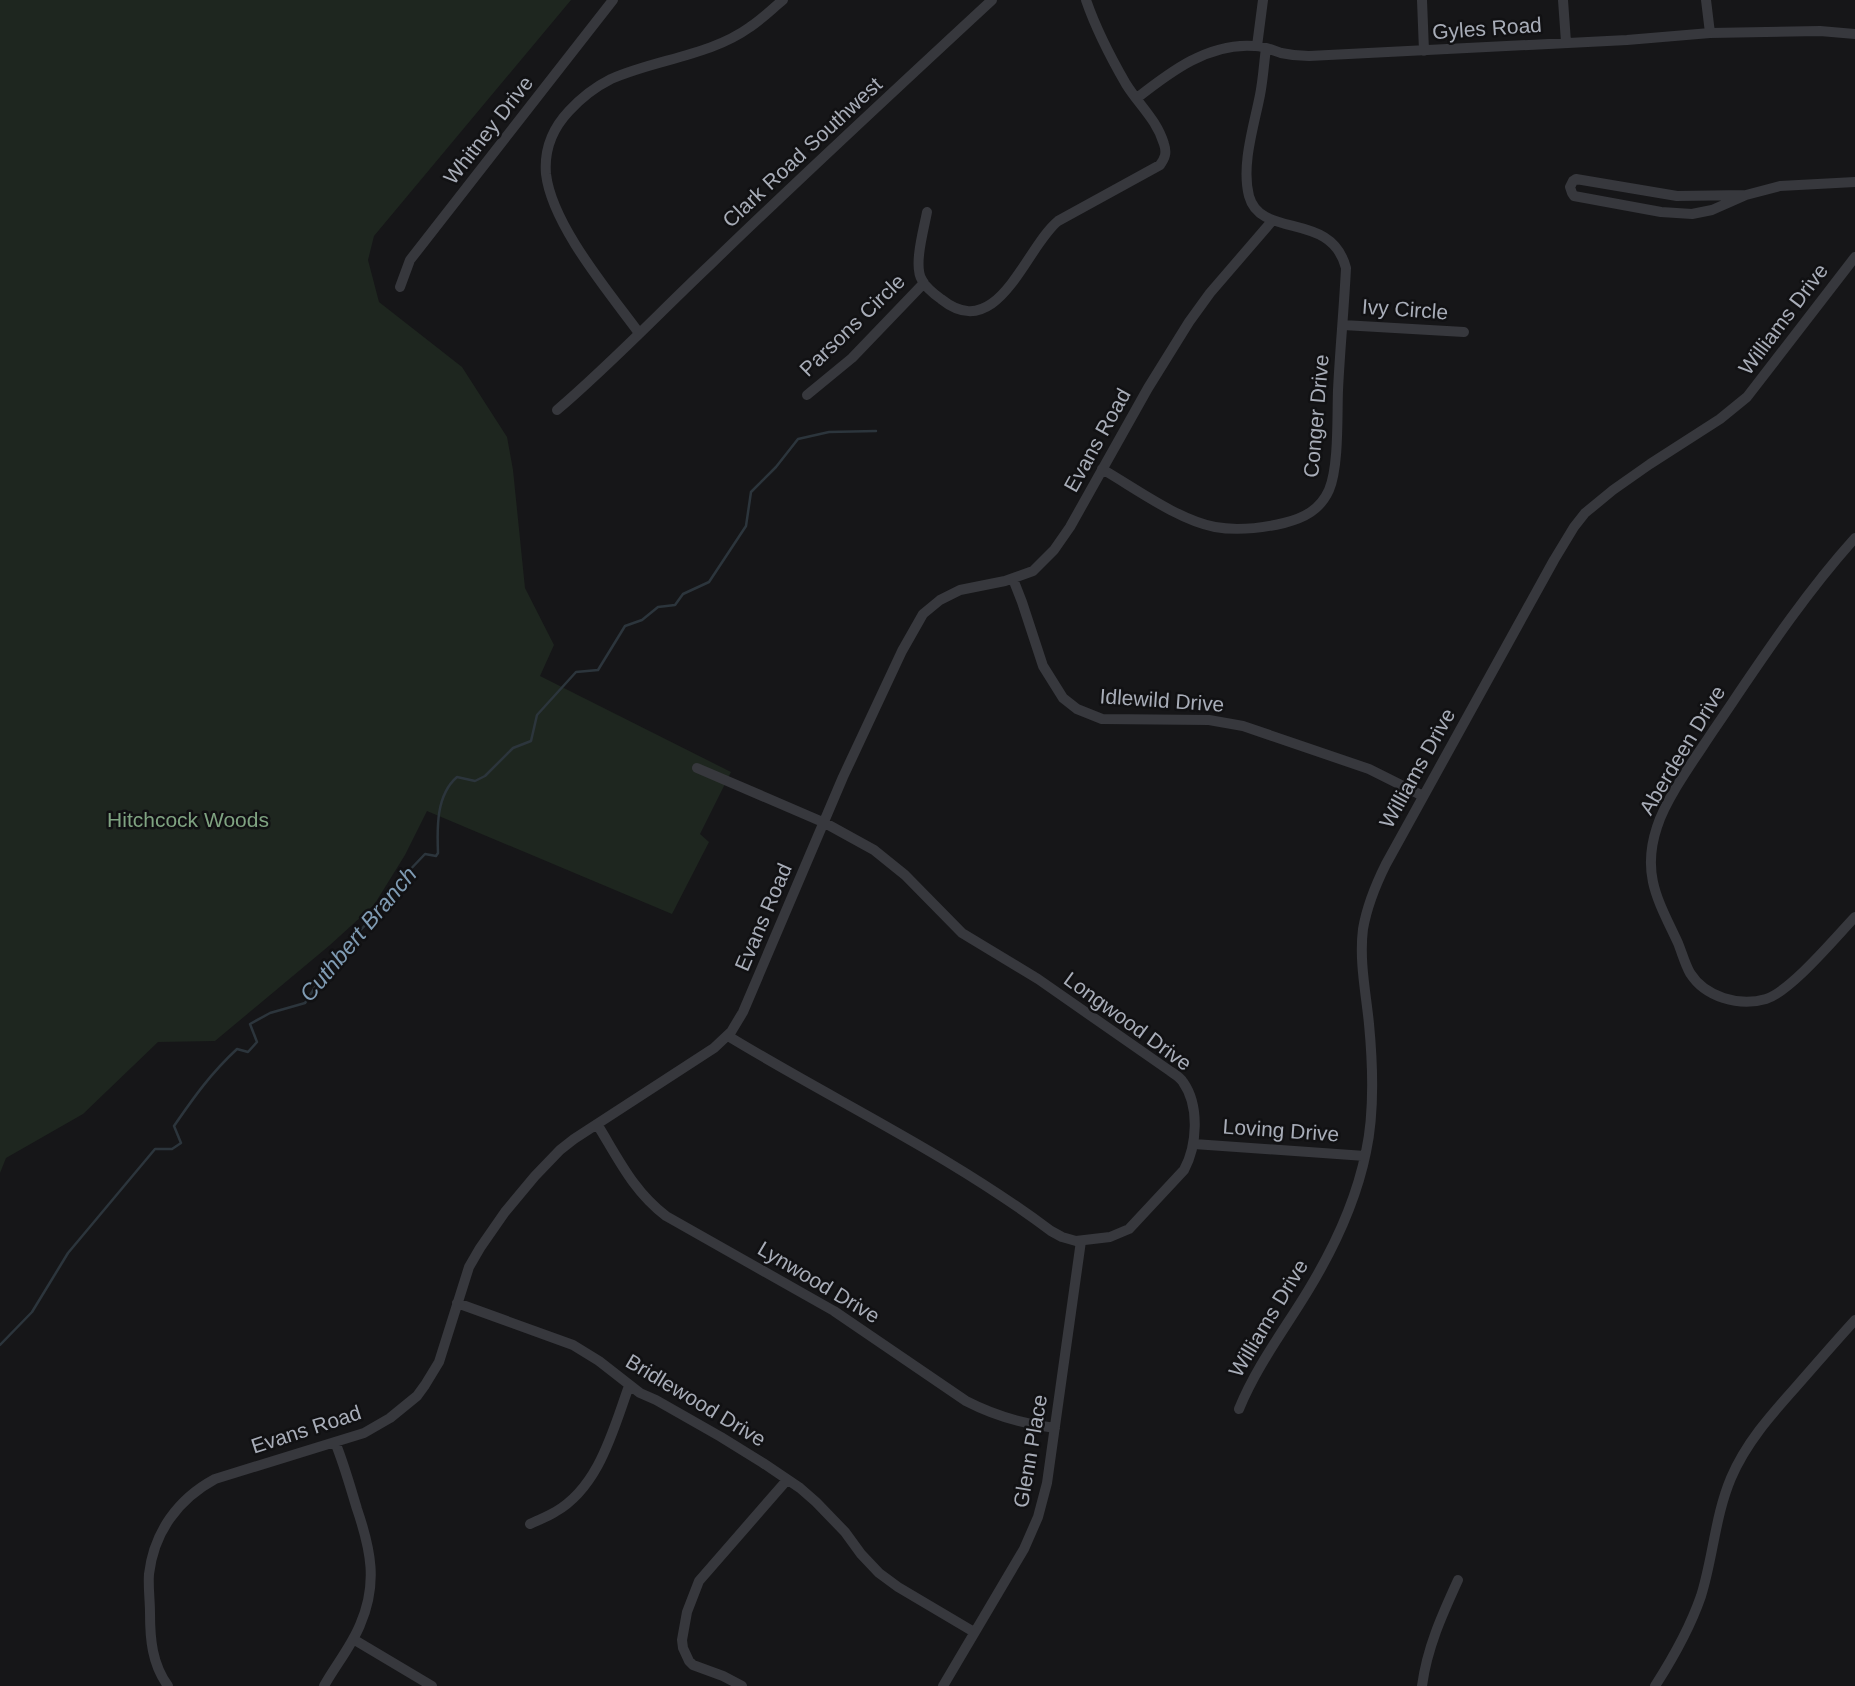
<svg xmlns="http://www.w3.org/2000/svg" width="1855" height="1686" font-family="Arial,sans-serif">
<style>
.green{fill:#1e261f}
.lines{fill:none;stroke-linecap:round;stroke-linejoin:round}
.stream{stroke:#2c353c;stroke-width:2.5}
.street{stroke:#37383d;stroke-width:10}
.labels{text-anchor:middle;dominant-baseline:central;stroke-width:5;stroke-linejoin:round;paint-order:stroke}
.street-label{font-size:21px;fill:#a8adb8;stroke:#111113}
.park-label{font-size:21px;fill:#7fa381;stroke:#111113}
.water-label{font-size:23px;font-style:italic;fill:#7f9bb3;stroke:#111113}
</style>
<rect width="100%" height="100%" fill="#161618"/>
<path class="green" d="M0,0H571L374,236L368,260L379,302L462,367L507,437L513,470L525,588L554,645L540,676L731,772L700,834L709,842L672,914L427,811L405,855L374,905L330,945L215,1041L158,1042L83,1114L6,1158L0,1173Z"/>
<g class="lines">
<path class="stream" d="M0,1345L32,1312L68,1253L155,1149H172L181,1143L174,1126C194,1097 211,1073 237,1049L248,1052L257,1042L250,1024L270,1013L305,1003L333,959L373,917L387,894L425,854L436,856L438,853C437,828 436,795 457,777L475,781L485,776L513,748L531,741L537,715L576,672L598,670L625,626L642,620L658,607L675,605L683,594L709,582L746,526L751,492L776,467L798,439L829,432L876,431"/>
<path class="street" d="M1422,0L1424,51
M1563,0L1566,42
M1706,0L1710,33
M1257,46L1263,0
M1137,98C1170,72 1209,42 1255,46C1264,46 1272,50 1281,53C1290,55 1299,56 1309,56L1627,40L1710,33L1820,31L1855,34
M1576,179L1677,196L1746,195L1712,210L1692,214L1661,212L1574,196L1572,193L1570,187L1573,181Z
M1746,195L1780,186L1855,182
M927,212C924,229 913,266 922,280C926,288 934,294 941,299C998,345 1025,248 1058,221L1160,165C1165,158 1167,153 1164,144C1157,120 1139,105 1126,84C1111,58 1096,29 1086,0
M400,287L410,260L613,0
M1343,325L1464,332
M639,333C609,292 552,225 546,174C544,150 553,128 569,111C581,98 595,87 611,79C656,59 710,56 750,27C762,19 772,9 783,0
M807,395L852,358L924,283
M557,410C611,364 660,312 712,263C804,174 898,87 992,0
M1102,469C1135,488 1178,520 1215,527C1237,531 1262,528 1284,523C1304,518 1320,510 1329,490C1339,467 1337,416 1338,390C1340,349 1344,309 1346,268C1331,210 1261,240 1249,196C1241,165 1254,126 1260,95C1263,80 1264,63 1266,48
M1855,538C1801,598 1758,665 1713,731C1696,757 1666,798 1657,827C1641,875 1659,902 1678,943C1682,953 1685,964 1690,973C1705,997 1739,1007 1766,999C1791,991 1835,938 1855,917
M1013,579L1022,602L1043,666L1063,698L1077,709L1102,719L1209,720L1243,726L1369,769L1423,796
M697,768L825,823L874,850L905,875L962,933L1038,979L1170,1071C1174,1074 1180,1077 1183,1082C1200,1106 1197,1146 1184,1170L1129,1229L1110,1237L1076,1241L1062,1237L1051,1231C950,1155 835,1101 728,1036
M597,1124C618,1158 633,1191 666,1216L834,1311L966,1401C995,1416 1023,1424 1055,1428
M1194,1144L1365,1156
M457,1303L573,1345L599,1361L640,1393L656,1400L721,1437L763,1463L800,1488L816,1502L845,1532L861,1554L879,1573L898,1587L974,1632
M1239,1409C1257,1365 1285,1329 1309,1289C1335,1246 1356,1201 1366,1152C1375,1111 1373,1066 1369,1024C1366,993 1359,961 1363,929C1367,906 1376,884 1386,864L1554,560L1574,527L1585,513L1613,490L1650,464L1720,419L1747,397L1855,257
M530,1524C538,1520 547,1517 555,1512C599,1487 613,1430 629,1386
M353,1639L432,1686
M168,1686C152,1664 150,1639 150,1613C150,1600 148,1587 149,1574C154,1532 178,1499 215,1479L364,1433L390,1418L417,1396L425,1385L439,1362L469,1267L480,1248L505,1212L535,1176L560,1150L574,1139L714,1048L731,1032L743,1012L843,777L902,651L923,614L940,600L960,590L1005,581L1033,571L1054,550L1070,527L1148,388L1189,322L1210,293L1272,221
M324,1686C335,1666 351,1647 360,1625C378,1584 371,1550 357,1509C350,1486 344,1464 335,1442
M742,1686L723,1676L693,1665L689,1661L683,1648L682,1640L687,1612L699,1581L787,1480
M943,1686L1024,1549L1038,1517L1047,1483L1081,1241
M1422,1686C1427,1648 1442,1615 1458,1580
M1655,1686C1673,1658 1690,1628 1701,1596C1713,1558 1715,1516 1731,1478C1746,1443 1770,1416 1795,1388C1815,1365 1835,1342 1855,1320"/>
</g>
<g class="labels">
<g class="street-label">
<text transform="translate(1487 28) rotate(-4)">Gyles Road</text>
<text transform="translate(488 130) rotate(-52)">Whitney Drive</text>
<text transform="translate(802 152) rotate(-43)">Clark Road Southwest</text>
<text transform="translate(1405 309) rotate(4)">Ivy Circle</text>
<text transform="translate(1783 319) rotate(-53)">Williams Drive</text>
<text transform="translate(852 325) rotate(-44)">Parsons Circle</text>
<text transform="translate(1316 416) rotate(-85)">Conger Drive</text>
<text transform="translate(1097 440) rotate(-61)">Evans Road</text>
<text transform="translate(1162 700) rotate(4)">Idlewild Drive</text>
<text transform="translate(1682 750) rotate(-59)">Aberdeen Drive</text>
<text transform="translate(1417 768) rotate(-61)">Williams Drive</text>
<text transform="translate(763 917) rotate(-67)">Evans Road</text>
<text transform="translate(1128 1021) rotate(36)">Longwood Drive</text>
<text transform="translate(1281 1130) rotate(4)">Loving Drive</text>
<text transform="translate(819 1282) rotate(31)">Lynwood Drive</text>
<text transform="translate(1268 1318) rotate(-59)">Williams Drive</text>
<text transform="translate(696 1400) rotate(31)">Bridlewood Drive</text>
<text transform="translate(306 1429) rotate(-18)">Evans Road</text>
<text transform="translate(1030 1451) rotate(-80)">Glenn Place</text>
</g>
<g class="park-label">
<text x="188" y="819">Hitchcock Woods</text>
</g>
<g class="water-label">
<text transform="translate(358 934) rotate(-50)">Cuthbert Branch</text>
</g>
</g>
</svg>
